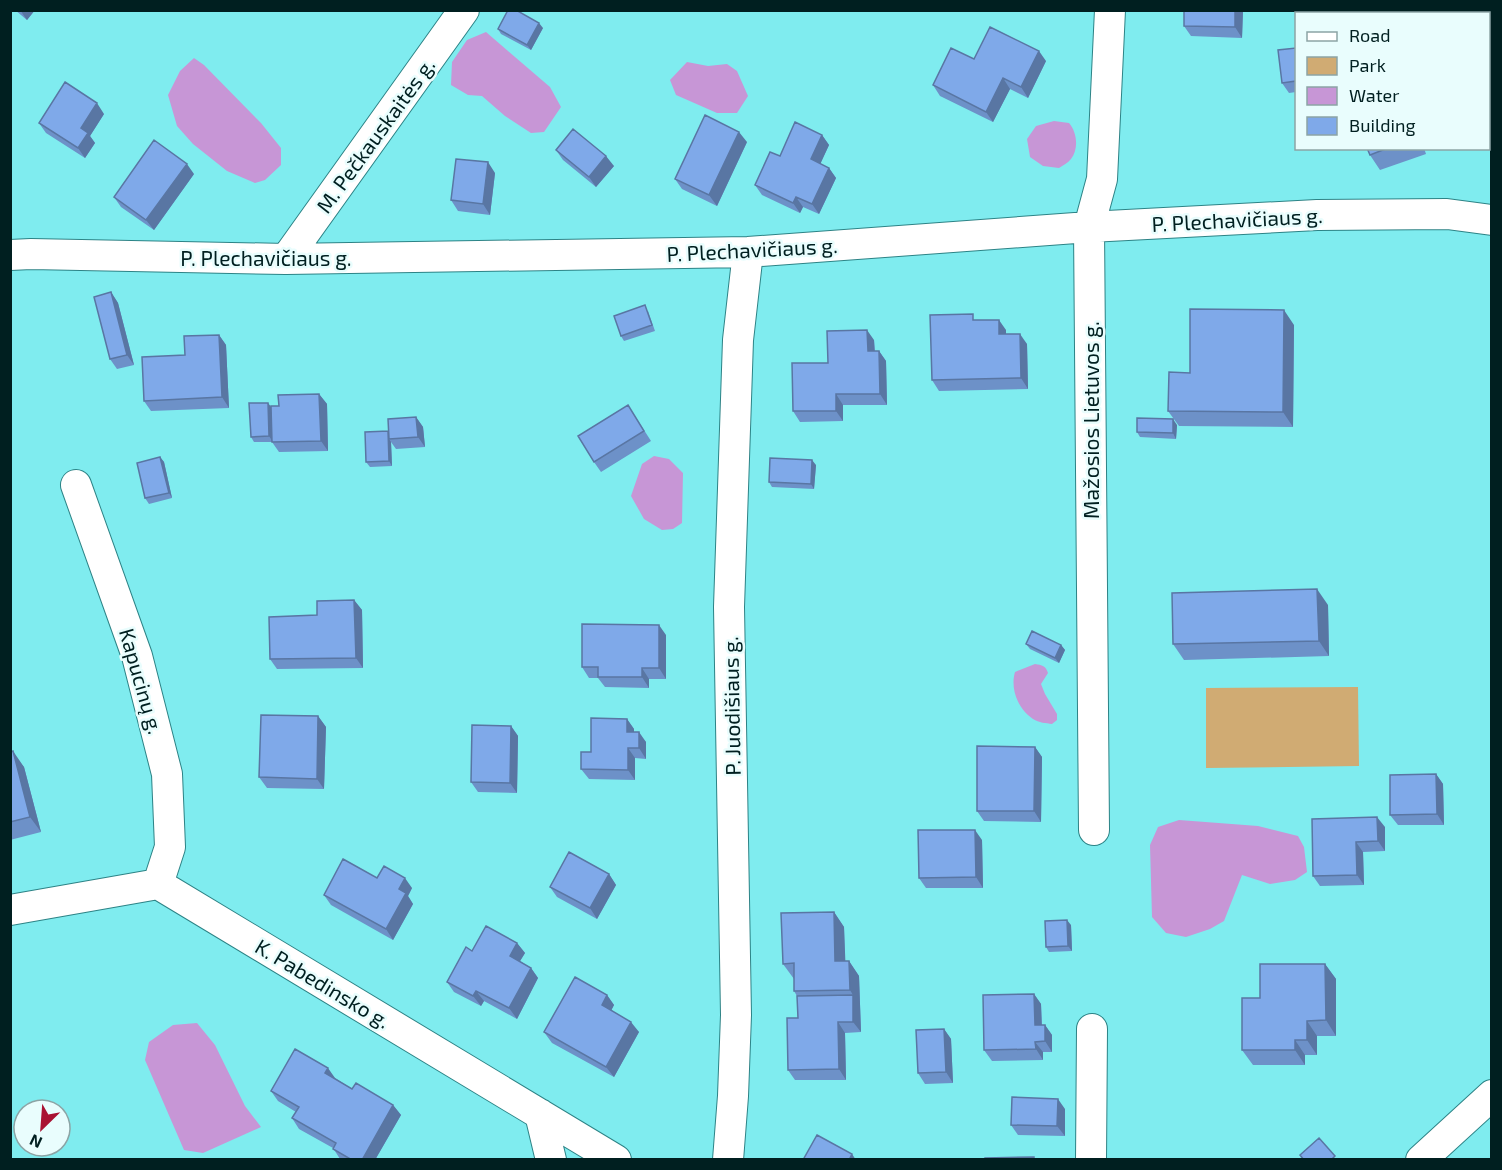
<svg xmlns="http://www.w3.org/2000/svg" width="1502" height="1170" viewBox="0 0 1502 1170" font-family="'Exo 2',sans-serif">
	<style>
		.green { fill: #d0ab73 }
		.water { fill: #c796d6 }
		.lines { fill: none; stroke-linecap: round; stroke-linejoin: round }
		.street-casing { stroke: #2d8386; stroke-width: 32 }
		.street { stroke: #fff; stroke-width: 30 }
		.wall { fill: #6d91c8 }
		.shaded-wall { fill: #5976a3 }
		.building { fill: #7fa9e9; stroke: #5976a3; stroke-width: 1.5 }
		.labels { text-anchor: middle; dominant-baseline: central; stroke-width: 5; stroke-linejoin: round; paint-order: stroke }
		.street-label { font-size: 21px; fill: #001f20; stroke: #e9fdfd }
	</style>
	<rect width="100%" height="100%" fill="#7fecef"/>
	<!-- green -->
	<path class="green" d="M1358 687 1359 766 1206 768V688Z"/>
	<!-- water -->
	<path class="water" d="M486 32 550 87 561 107 544 132 531 133 505 116 482 96 468 95 451 85 452 62 467 40Z
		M194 58 204 65 261 123 281 148V165L265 180 255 183 227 171 193 144 177 126 168 95 180 71Z
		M687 62 708 66 727 64 737 71 748 96 737 113H717L676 95 670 80Z
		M1054 121 1069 123C1077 132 1079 149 1071 159 1068 163 1063 165 1059 168L1043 166 1030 157 1027 139 1036 126Z
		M654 456 669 459 683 473 682 523 673 529 662 530 644 519 631 496 642 464Z
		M1035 664C1042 665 1046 666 1048 673L1041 684 1045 694 1057 714V720L1052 724C1046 723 1039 723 1033 719 1018 709 1010 689 1015 672Z
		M1179 820 1258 826 1298 836 1304 847 1307 872 1295 880 1270 884 1242 875 1224 921 1210 929 1186 937 1166 933 1152 917 1150 845 1158 827Z
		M197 1023 215 1045 245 1106 261 1127 203 1153 184 1150 145 1060 149 1042 173 1025Z"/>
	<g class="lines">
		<!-- street casing -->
		<g class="street-casing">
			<path id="street" d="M10 255 31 254 286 259 748 252 1089 227 1317 215 1447 214 1492 220
				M286 259 464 10
				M76 485 137 656 167 774 170 847 158 884
				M1094 830 1089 227 1102 179 1110 10
				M10 910 158 884 616 1160
				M540 1114 551 1160
				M728 1160 733 1096 736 1015 729 607 738 340 748 252
				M1091 1160 1092 1029
				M1421 1160 1492 1095"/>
		</g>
		<!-- street -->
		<use href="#street" class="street"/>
	</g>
	<!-- wall -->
	<path class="wall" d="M15 10H35L27 20Z
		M1243 10 1242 38 1191 36 1184 26Z
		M543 28 531 50 501 34 498 29Z
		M1296 48V92L1289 93 1282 83Z
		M974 59 1046 61 1028 98 1010 89 993 122 940 96 933 85Z
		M104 114 90 136 95 143 85 158 46 133 39 123Z
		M822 135 829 145 820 164 829 168 836 178 819 214 803 207 800 213 762 195 755 185 780 156Z
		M747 142 717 206 682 189 675 179Z
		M1367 148H1424L1426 154 1380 170 1370 155Z
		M556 150 614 166 596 187 563 160Z
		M495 173 490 215 458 211 451 200Z
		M194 174 154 230 121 207 114 197Z
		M111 292 118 303 134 365 117 369 110 359Z
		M648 311 655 331 624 341 621 336Z
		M977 320 1006 330V334L1027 344 1028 389 939 391 932 380Z
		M1294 325 1293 427 1179 426 1168 411 1190 373Z
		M219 335 226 345 229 408 151 411 144 401 185 355Z
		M874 340 875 351H879L886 361 887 405H843V421L800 422 793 411 828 363Z
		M319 394 327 404 328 451 279 452 272 442H254L251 437 271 407 279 406Z
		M635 416 651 441 601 472 594 462Z
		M416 417 423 427 425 447 396 449 391 442 392 466 370 467 366 462 389 433Z
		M1177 425 1176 439 1140 437 1137 432Z
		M160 457 164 462 172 498 149 504 145 498Z
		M816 465 814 489 772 487 769 482Z
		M354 600 362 610 363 668 277 669 270 659 317 615Z
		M1328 605 1329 656 1184 660 1173 644Z
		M666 635V679H649V688L605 687 598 678H589L582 667Z
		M1026 644 1061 645 1065 650 1059 663 1030 649Z
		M318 716 326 727 324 789 267 788 259 777Z
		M627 719 634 729V732L646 742V759L635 758V780L589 779 581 769 591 752Z
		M511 726 518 736 517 793 478 792 471 782Z
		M1035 747 1042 757 1041 822 984 821 977 811Z
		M10 752 24 767 41 832 10 840Z
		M1436 774 1443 784 1444 825H1398L1390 815Z
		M1312 819 1385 827V851L1363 852 1364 885 1320 886 1313 876Z
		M982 840 983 888H926L919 878Z
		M609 874 616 885 597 919 557 897 550 887Z
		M377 878 412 888 408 896 413 904 393 940 331 905 324 895Z
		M834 912 844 927 845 961H849L859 976 861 1032 845 1033 846 1080H795L788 1070 798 1018 797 996 794 991V979L783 964Z
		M1071 925 1072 951 1049 952 1046 947Z
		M517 943 525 953 520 961 531 968 538 978 517 1019 484 1001 481 1006 454 992 447 982 472 951Z
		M1325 964 1336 979V1036H1317V1055H1305V1065H1253L1242 1050 1260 998Z
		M1034 994 1041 1004 1042 1025H1045L1052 1035V1052H1043V1060L992 1061 984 1050Z
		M607 995 614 1005 611 1010 639 1032 614 1077 552 1043 544 1032Z
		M944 1029 951 1039 953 1083 925 1084 918 1073Z
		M335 1078 352 1089 393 1105 401 1115 375 1160 340 1159 333 1148 299 1129 292 1118 296 1112 278 1101 271 1091Z
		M1065 1109V1136L1018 1135 1011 1125Z"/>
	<!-- shaded-wall -->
	<path class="shaded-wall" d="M20 10H35L27 20Z
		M1235 10H1243L1242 38 1235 27Z
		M539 23 543 28 531 50 527 45Z
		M1039 51 1046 61 1028 98 1021 87Z
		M1003 78 1010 89 993 122 986 112Z
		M97 103 104 114 90 136 95 143 85 158 78 148 81 128Z
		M739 132 747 142 717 206 709 195Z
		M822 135 829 145 818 169 811 159Z
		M606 156 614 166 596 187 589 177Z
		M488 162 495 173 490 215 483 204Z
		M187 164 194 174 154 230 146 220Z
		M829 168 836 178 819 214 812 204Z
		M796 197 803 207 800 213 793 203Z
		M111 292 118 303 134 365 127 355Z
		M1284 310 1294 325 1293 427 1283 412Z
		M999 320 1006 330V345L999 334Z
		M867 330 874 340 875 361 868 351Z
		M1020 334 1027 344 1028 389 1021 378Z
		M219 335 226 345 229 408 222 397Z
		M879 351 886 361 887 405 880 394Z
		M319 394 327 404 328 451 321 441Z
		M836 394 843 405V421L836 411Z
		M268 403 272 408 273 442 269 436Z
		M416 417 423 427 425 447 418 437Z
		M1173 419 1177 425 1176 439 1173 433Z
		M388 431 391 436 389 439 391 442 392 466 389 461Z
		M160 457 164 462 172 498 169 493Z
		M812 460 816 465 814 489 811 484Z
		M1317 589 1328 605 1329 656 1319 641Z
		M354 600 362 610 363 668 356 658Z
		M659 625 666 635V679L659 668Z
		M1061 645 1065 650 1059 663 1055 658Z
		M642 668 649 679V688L642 677Z
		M318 716 326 727 324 789 317 779Z
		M627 719 634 729V742L627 732Z
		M511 726 518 736 517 793 510 783Z
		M639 732 646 742V759L639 748Z
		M1035 747 1042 757 1041 822 1034 811Z
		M628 748 635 758V780L628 770Z
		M13 751 24 767 41 832 30 817Z
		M1436 774 1443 784 1444 825 1437 814Z
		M1377 817 1385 827V851L1378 841Z
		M975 830 982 840 983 888 976 877Z
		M1356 842 1363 852 1364 885 1357 875Z
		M609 874 616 885 597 919 590 908Z
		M405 878 412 888 408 896 413 904 393 940 386 929 399 889Z
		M834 912 844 927 846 977 835 961Z
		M1067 920 1071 925 1072 951 1068 946Z
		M517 943 525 953 517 966 510 956Z
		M849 961 859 976 861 1032 853 1022V995L850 990Z
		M1325 964 1336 979V1036L1326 1020Z
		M531 968 538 978 517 1019 509 1008Z
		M476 991 484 1001 481 1006 473 996Z
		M1034 994 1041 1004 1042 1035 1035 1025Z
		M607 995 614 1005 609 1015 602 1005Z
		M1307 1021 1317 1036V1055L1307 1040Z
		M631 1022 639 1032 614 1077 606 1067Z
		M838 1022 845 1033 846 1080 839 1069Z
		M1045 1025 1052 1035V1052L1045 1041Z
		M944 1029 951 1039 953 1083 946 1072Z
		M1295 1040 1305 1055V1065L1295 1050Z
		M1035 1042 1043 1052V1060L1036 1049Z
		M328 1068 335 1078 333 1084 325 1073Z
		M1058 1099 1065 1109V1136L1057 1126Z
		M393 1105 401 1115 375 1160H362Z
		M852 1154 856 1160H849Z"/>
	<!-- building -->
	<path class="building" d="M508 10H516L539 23 527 45 498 29Z
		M1184 10H1235V27L1184 26Z
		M990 27 1039 51 1021 87 1003 78 986 112 933 85 951 48 974 59Z
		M1296 48V81L1282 83 1278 50Z
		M65 82 97 103 81 128 88 133 78 148 39 123Z
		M705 115 739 132 709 195 675 179Z
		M795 122 822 135 811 159 829 168 812 204 796 197 793 203 755 185 770 152 780 156Z
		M573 129 606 156 589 177 556 150Z
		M154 140 187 164 146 220 114 197Z
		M1367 148H1388L1370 155Z
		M456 159 488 162 483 204 451 200Z
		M111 292 127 355 110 359 94 297Z
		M645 305 652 325 621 336 614 316Z
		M1190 309 1284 310 1283 412 1168 411 1169 372 1190 373Z
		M973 314V320H999V334H1020L1021 378 932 380 930 315Z
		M867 330 868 351H879L880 394H836V411H793L792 363H828L827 331Z
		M219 335 222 397 144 401 142 357 185 355 184 336Z
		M319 394 321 441 272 442 271 406H279L278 395Z
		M249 403H268L269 436 251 437Z
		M628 405 644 431 594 462 578 436Z
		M416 417 418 437 389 439 388 419Z
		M1137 418 1173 419V433L1137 432Z
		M388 431 389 461 366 462 365 432Z
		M160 457 169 493 145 498 137 463Z
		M770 458 812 460 811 484 769 482Z
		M1317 589 1319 641 1173 644 1172 593Z
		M354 600 356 658 270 659 269 617 317 615V601Z
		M582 624 659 625V668H642V677H598V667H582Z
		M1032 631 1061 645 1055 658 1026 644Z
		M261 715 318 716 317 779 259 777Z
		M591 718 627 719V732H639V748H628V770L581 769V752H591Z
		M472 725 511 726 510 783 471 782Z
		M977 746 1035 747 1034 811H977Z
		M13 751 30 817 10 822V752Z
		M1436 774 1437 814 1390 815V775Z
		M1377 817 1378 841 1356 842 1357 875 1313 876 1312 819Z
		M918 830H975L976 877 919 878Z
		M569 852 609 874 590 908 550 887Z
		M343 859 377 878 384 866 405 878 399 889 406 893 386 929 324 895Z
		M834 912 835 961H849L850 990 794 991V963L783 964 781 913Z
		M1067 920 1068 946 1046 947 1045 921Z
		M486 926 517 943 510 956 531 968 509 1008 476 991 473 996 447 982 466 947 472 951Z
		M1260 964H1325L1326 1020 1307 1021V1040H1295V1050H1242V998H1260Z
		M575 977 607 995 602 1005 631 1022 606 1067 544 1032Z
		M1034 994 1035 1025H1045V1041L1035 1042 1036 1049 984 1050 983 995Z
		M853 995V1022H838L839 1069 788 1070 787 1018H798L797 996Z
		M944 1029 946 1072 918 1073 916 1030Z
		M295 1049 328 1068 325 1073 352 1089 356 1083 393 1105 362 1160H352L333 1149 336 1143 292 1118 299 1107 271 1091Z
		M1012 1097 1058 1099 1057 1126 1011 1125Z
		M817 1135 852 1154 849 1160H803Z
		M1319 1138 1335 1156 1331 1160H1304L1300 1155Z
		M1034 1157V1160H985V1158Z"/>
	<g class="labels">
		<!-- street labels -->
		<g class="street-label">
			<text transform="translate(375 135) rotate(-54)">M. Pečkauskaitės g.</text>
			<text transform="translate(1237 219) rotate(-3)">P. Plechavičiaus g.</text>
			<text transform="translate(752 249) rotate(-3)">P. Plechavičiaus g.</text>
			<text x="266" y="257">P. Plechavičiaus g.</text>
			<text transform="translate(1090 420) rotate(-90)">Mažosios Lietuvos g.</text>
			<text transform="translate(142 681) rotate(74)">Kapucinų g.</text>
			<text transform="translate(731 706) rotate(-91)">P. Juodišiaus g.</text>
			<text transform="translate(323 983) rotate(31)">K. Pabedinsko g.</text>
		</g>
	</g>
	<!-- border -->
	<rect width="1502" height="1170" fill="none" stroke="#001f20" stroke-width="24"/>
	<!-- legend -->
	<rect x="1295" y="12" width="195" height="138" fill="#e9fdfd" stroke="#8ca4a5" stroke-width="1.5"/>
	<rect x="1307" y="32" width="30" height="9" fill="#ffffff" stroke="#8ca4a5" stroke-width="1.5"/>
	<text x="1349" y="42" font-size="18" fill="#001f20">Road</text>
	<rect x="1307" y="57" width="30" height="18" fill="#d0ab73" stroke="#8ca4a5" stroke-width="1.5"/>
	<text x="1349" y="72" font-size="18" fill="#001f20">Park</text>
	<rect x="1307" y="87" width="30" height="18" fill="#c796d6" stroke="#8ca4a5" stroke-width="1.5"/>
	<text x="1349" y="102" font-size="18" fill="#001f20">Water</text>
	<rect x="1307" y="117" width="30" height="18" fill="#7fa9e9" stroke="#8ca4a5" stroke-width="1.5"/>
	<text x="1349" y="132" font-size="18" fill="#001f20">Building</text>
	<!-- north arrow -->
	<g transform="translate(42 1128) rotate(205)"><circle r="28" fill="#e9fdfd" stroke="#8ca4a5" stroke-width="1.5"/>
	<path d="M0-4.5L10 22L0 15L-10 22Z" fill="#a91232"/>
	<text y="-9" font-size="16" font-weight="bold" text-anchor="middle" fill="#001f20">N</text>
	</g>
</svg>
